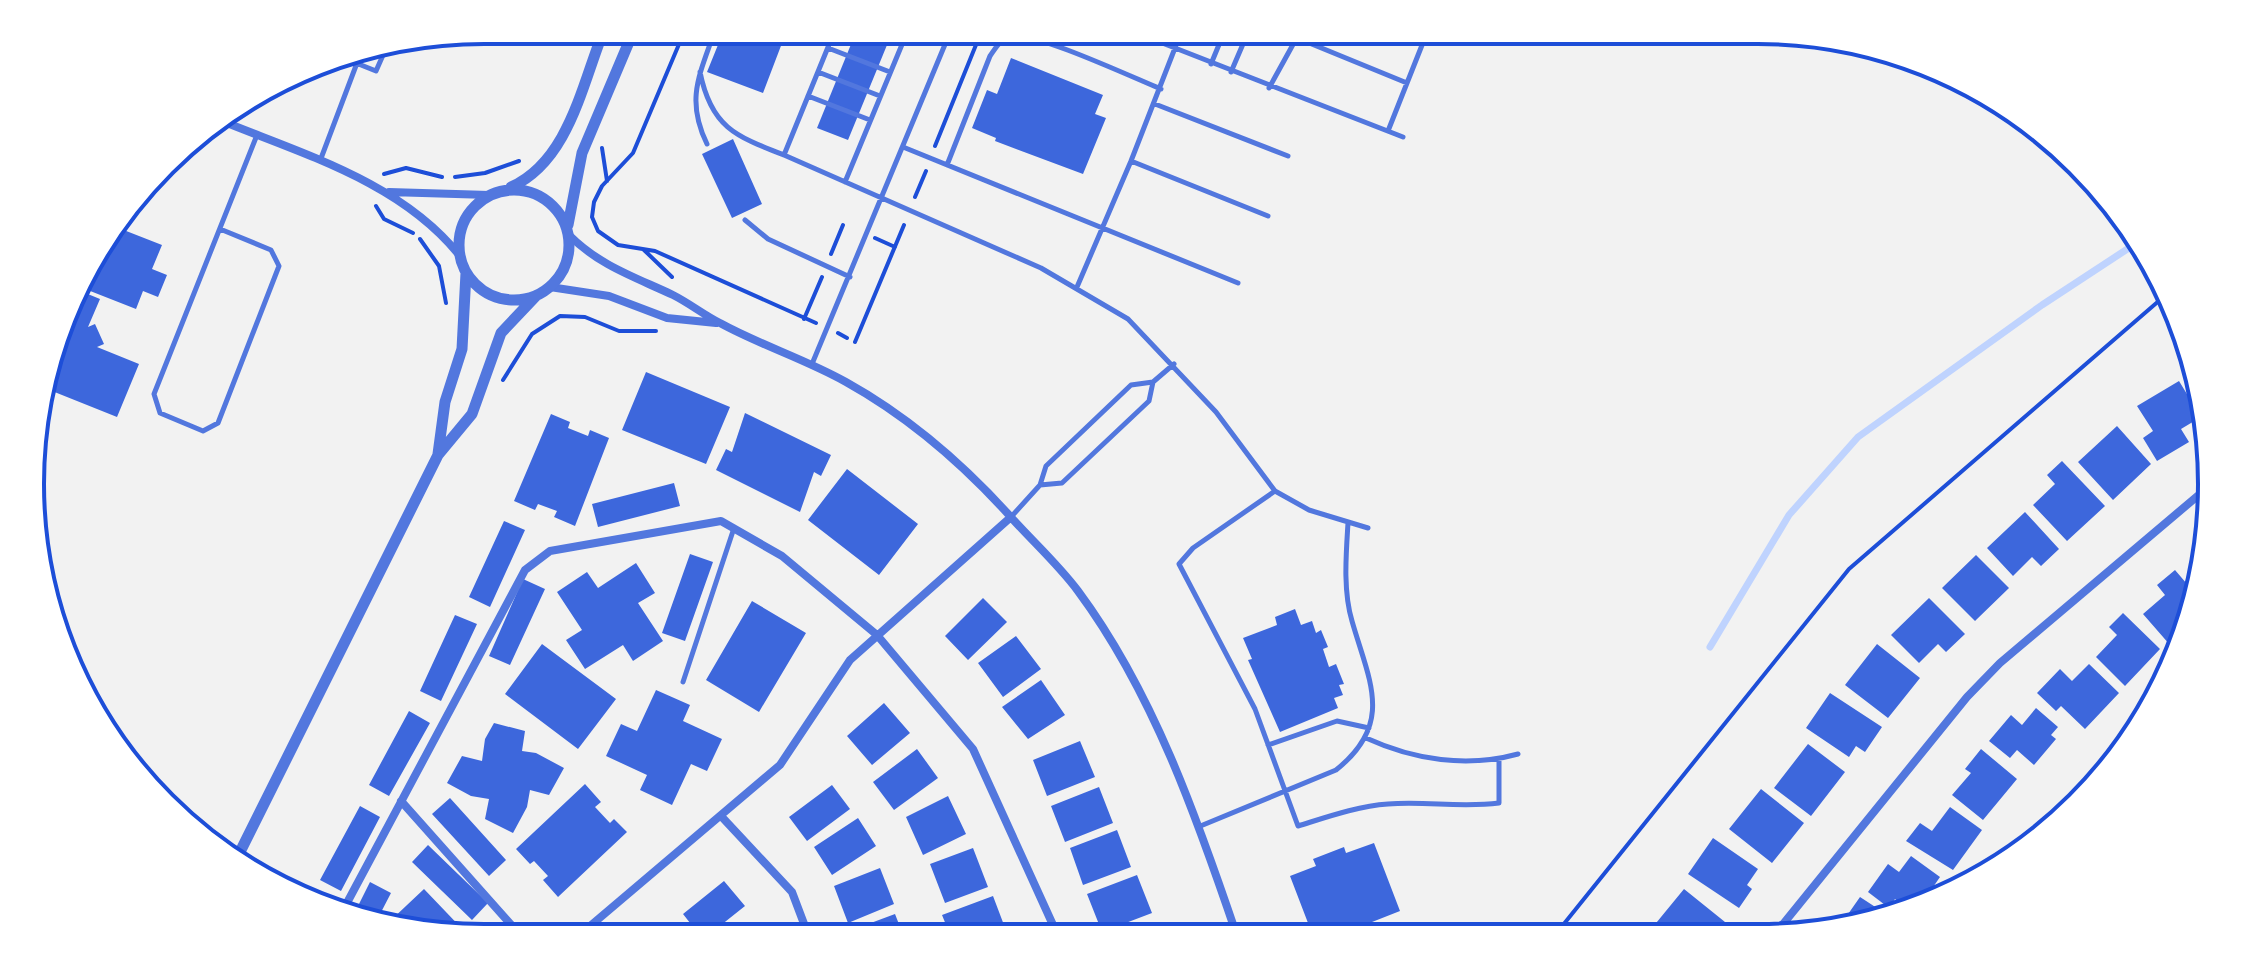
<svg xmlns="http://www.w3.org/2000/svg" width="2242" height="968" viewBox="0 0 2242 968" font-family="'Source Serif 4',serif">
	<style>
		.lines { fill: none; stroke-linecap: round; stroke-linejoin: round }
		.stream { stroke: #bfd3fe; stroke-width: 7 }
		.building { fill: #3d67dc }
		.path { stroke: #1d4ed8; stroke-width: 4 }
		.service { stroke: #5277de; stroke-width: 5 }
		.minor { stroke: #5277de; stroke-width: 8 }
		.tertiary { stroke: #5277de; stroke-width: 11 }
		.rail { stroke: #7290e2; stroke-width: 6 }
		.rim { fill: none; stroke: #1d4ed8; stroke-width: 4 }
	</style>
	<rect width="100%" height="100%" fill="#f2f2f2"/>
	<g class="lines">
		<!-- stream -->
		<path class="stream" d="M1710 647 1789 515 1858 437 2042 305 2135 244"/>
	</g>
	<!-- building -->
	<path class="building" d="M724 30H787L763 93 707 72Z
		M1383 30H1419L1415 40Z
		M856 32 887 45 848 140 817 128Z
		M1011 58 1103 95 1095 114 1106 118 1083 174 995 141 996 138 972 128 987 90 997 94Z
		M733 139 762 204 732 218 702 154Z
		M116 227 162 245 152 269 167 275 158 297 143 291 136 309 80 287 91 257Z
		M78 290 100 299 88 327 95 324 104 344 97 347 139 364 117 417 42 387Z
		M646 372 730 407 706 464 622 430Z
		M2179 381 2201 417 2181 429 2189 442 2157 461 2143 438 2153 431 2137 406Z
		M745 413 831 455 821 476 814 472 800 512 716 470 726 449 732 452Z
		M551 414 570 422 568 428 588 436 590 430 609 438 575 526 554 517 557 511 538 504 535 510 514 501Z
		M2117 426 2151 464 2113 500 2078 462Z
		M2062 461 2105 506 2067 541 2033 505 2055 484 2047 475Z
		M847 469 918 524 879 575 808 520Z
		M674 483 680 506 598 527 592 504Z
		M2025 512 2059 549 2041 566 2032 557 2013 576 1987 548Z
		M504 521 525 530 490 607 469 597Z
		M690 554 713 562 685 641 662 633Z
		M1976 555 2009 588 1975 621 1942 588Z
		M636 563 655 593 638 603 663 641 633 661 623 645 585 669 566 640 582 630 557 592 587 572 598 588Z
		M2175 570 2193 591 2188 630 2170 645 2143 614 2165 595 2157 585Z
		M523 579 545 589 510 665 489 656Z
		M983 598 1007 622 968 660 945 636Z
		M1929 598 1965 634 1946 652 1938 644 1919 663 1891 635Z
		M752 601 806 633 759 712 706 680Z
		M1295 609 1301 625 1312 621 1316 633 1321 630 1328 647 1323 649 1329 667 1336 664 1344 684 1339 685 1343 695 1334 698 1338 708 1280 732 1248 660 1252 659 1243 638 1277 625 1275 617Z
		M2123 613 2160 649 2125 686 2096 657 2117 635 2109 627Z
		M455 615 477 624 441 701 420 691Z
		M1016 636 1041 669 1003 697 978 663Z
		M542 644 616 699 578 749 505 694Z
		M1877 644 1920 678 1888 718 1845 685Z
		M2089 664 2119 693 2085 729 2061 706 2056 711 2037 693 2060 669 2072 681Z
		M1041 680 1065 715 1028 739 1002 707Z
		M656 690 690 705 683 721 722 739 707 771 691 764 672 805 640 790 647 775 606 756 621 724 637 731Z
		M1830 693 1882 727 1865 752 1856 746 1849 757 1806 728Z
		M884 703 910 733 872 765 847 736Z
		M2036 708 2058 727 2051 735 2056 739 2034 765 2017 750 2010 758 1989 741 2011 715 2022 725Z
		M409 711 430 723 389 796 369 785Z
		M494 723 525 731 522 751 536 753 564 768 549 795 530 790 527 807 513 833 485 819 489 799 471 796 447 783 462 756 482 761 485 739Z
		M1080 741 1095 777 1047 796 1033 760Z
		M1808 744 1845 772 1811 816 1774 788Z
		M917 749 938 778 894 810 873 782Z
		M1981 749 2017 779 1983 820 1952 795 1971 773 1965 769Z
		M585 784 601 802 595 807 610 823 614 819 627 832 558 897 543 880 548 876 534 861 530 864 516 849Z
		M832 785 850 809 807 841 789 817Z
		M1099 787 1113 823 1065 842 1051 806Z
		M1761 789 1804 823 1772 863 1729 829Z
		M948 796 966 834 923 855 906 817Z
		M450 798 506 860 489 876 432 814Z
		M360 806 380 817 341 891 320 880Z
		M1950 807 1982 830 1953 870 1906 841 1920 823 1932 831Z
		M858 818 876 846 832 875 814 847Z
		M1117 830 1131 867 1083 885 1070 848Z
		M1713 838 1758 869 1747 885 1752 889 1739 908 1688 874Z
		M1374 843 1400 911 1339 935 1313 936 1290 876 1316 866 1313 859 1344 847 1346 853Z
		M428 845 488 903 472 920 412 862Z
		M973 848 988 887 945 903 930 864Z
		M1911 856 1940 877 1922 903 1906 907 1895 899 1889 908 1868 892 1888 864 1899 872Z
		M880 868 894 904 848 923 834 886Z
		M1137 875 1152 913 1102 932 1087 894Z
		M724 881 745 906 706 937H701L683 914Z
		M370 882 391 893 377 920 353 916Z
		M424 889 468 935 389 922Z
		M1684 889 1725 922 1715 934 1702 931 1699 934 1660 935 1652 928Z
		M993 896 1007 933 997 936 951 937 942 915Z
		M1860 897 1883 912 1881 915 1839 927Z
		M895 914 904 937H854L852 930Z
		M1149 922 1154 936H1113Z
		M753 928 757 937H729Z"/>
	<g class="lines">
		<!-- path -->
		<path class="path" d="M685 30 633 153 602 186 594 202 592 217 598 231 618 245 655 251 816 323
			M935 146 982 30
			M602 148 607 181
			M384 174 406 168 442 177
			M455 177 485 173 519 161
			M915 197 926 171
			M376 206 384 219 413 233
			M875 238 895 247
			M420 239 439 266 446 303
			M644 250 672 277
			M831 254 843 225
			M804 319 822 277
			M838 333 847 338
			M855 342 904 225
			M503 380 532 334 560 316 585 317 619 331H656
			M1555 935 1849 569 2168 293"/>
		<!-- service -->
		<path class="service" d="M835 30 784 155 1041 268 1128 319 1216 412 1275 491 1309 510 1368 528
			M914 30 946 42
			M1129 30 1403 137
			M1297 38 1407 83
			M828 48 890 72
			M336 55 376 71 387 46
			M1211 64 1225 30
			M700 72C711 127 735 136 784 155
			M818 72 880 96
			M1231 72 1249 30
			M302 75 310 78 313 68
			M1269 88 1301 30
			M808 96 870 120
			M1155 104 1288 156
			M1388 131 1428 30
			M707 144C685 99 700 74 715 30
			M903 147 1238 283
			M320 161 357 63
			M1131 161 1268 216
			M947 165 990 56C997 46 1000 39 1013 36 1035 32 1134 78 1161 89
			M845 182 908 30
			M745 220 768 239 850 277
			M220 229 271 250 279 266 218 423 203 431 160 413 154 394 257 135
			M1077 287 1131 161 1182 30
			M812 364 951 30
			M1153 382 1174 364
			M1275 491 1193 548 1179 564 1255 709 1298 826C1327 817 1358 806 1388 804 1426 801 1461 808 1499 803V759
			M1011 517 1040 485 1046 466 1131 385 1153 382 1149 401 1062 483 1040 485
			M683 682 734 528
			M1366 738C1414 760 1467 768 1518 754
			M1268 745 1337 721 1369 728
			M1198 827 1336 770C1395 723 1369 681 1352 621 1343 591 1346 555 1348 523"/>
		<!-- minor -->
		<path class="minor" d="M222 121C306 155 402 183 460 256
			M389 192 489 195
			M569 235C600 266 635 277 673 295 689 303 704 315 720 323 760 345 805 359 846 382 909 417 961 462 1009 515 1032 541 1057 563 1078 591 1153 692 1197 818 1237 936
			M550 287 609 296 667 318 716 323
			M401 801 523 938
			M721 816 792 892 809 937
			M341 914 525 570 550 551 721 521 782 556 877 635 973 749 1058 936
			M1775 934 1967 697 2000 663 2207 488
			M576 938 780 765 850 660 1011 517"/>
		<!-- tertiary -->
		<path class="tertiary" d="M511 187C569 161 582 84 604 30
			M459 245a55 55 0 1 1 110 0a55 55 0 1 1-110 0Z
			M568 225 582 153 634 30
			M438 454 445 402 462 349 466 273
			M238 856 438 455 472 414 501 333 536 296"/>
		<!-- rail -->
		<path class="rail" d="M1886 51 1929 69"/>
	</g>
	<!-- crop -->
	<path d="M0 0H2242V968H0ZM484 44H1758A440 440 0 0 1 2198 484V484A440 440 0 0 1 1758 924H484A440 440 0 0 1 44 484V484A440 440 0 0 1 484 44Z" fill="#fff" fill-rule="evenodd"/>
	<path class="rim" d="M484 44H1758A440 440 0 0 1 2198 484V484A440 440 0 0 1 1758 924H484A440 440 0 0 1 44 484V484A440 440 0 0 1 484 44Z"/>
</svg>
